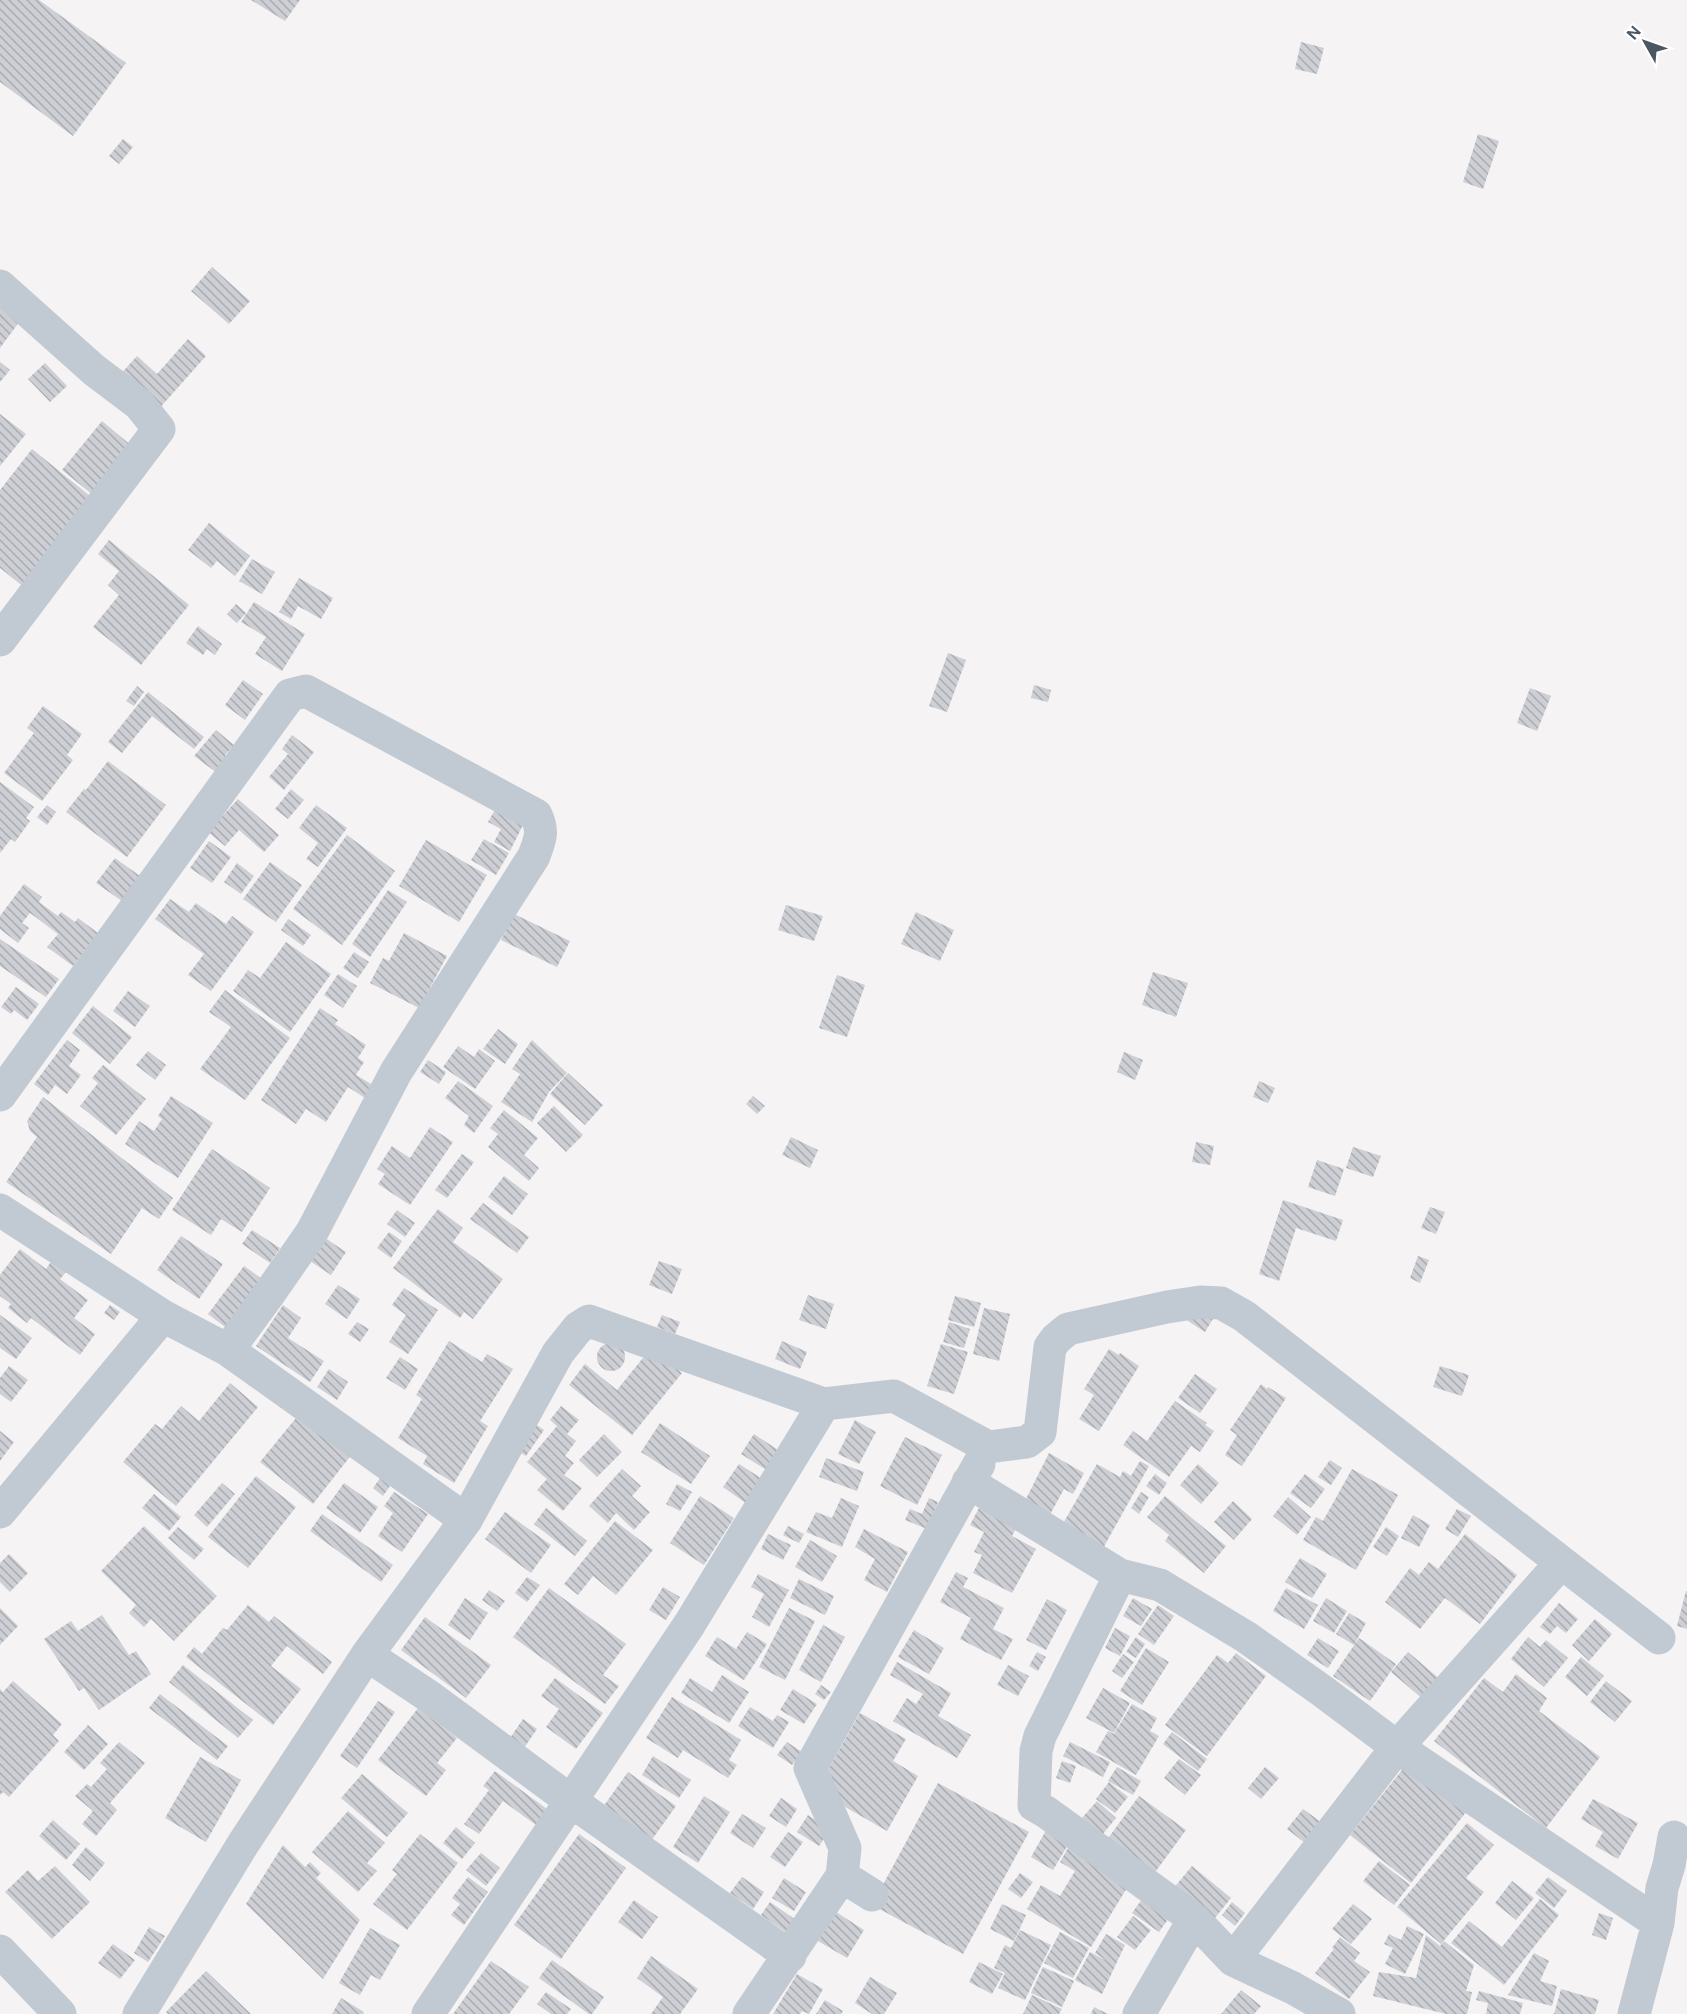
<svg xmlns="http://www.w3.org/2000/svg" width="1687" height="2014" viewBox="0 0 1687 2014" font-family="'DM Sans',sans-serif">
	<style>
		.building { fill: url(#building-back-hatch) }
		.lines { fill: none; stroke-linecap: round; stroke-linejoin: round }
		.minor { stroke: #c1cad2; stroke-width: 33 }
	</style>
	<defs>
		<pattern id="building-back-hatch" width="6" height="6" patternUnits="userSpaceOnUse" patternTransform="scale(1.5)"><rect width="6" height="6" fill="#cdcfd5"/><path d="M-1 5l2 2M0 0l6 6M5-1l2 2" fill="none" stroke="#a8abb0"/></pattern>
	</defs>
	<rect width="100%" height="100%" fill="#f5f3f3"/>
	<!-- building -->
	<path class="building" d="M0 0H39L126 63 73 136 0 82Z
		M251 0H300L285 21Z
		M1301 42 1324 48 1317 74 1295 69Z
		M1478 134 1499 141 1483 189 1463 182Z
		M123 139 133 147 119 164 109 156Z
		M212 267 250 301 229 324 191 291Z
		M0 306 20 321 0 348Z
		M188 339 206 356 157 411 118 377 137 356 157 374Z
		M0 362 10 370 0 382Z
		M45 363 67 386 50 402 28 379Z
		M0 414 26 434 0 466Z
		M102 421 138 451 98 499 62 470Z
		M32 449 100 504 30 592 0 568V490Z
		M209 523 250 556 235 576 217 561 211 568 188 550Z
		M109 540 189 605 141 665 93 627 119 595 108 585 119 571 98 554Z
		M252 559 275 572 262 594 239 581Z
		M299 578 333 598 321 619 298 606 291 619 279 612Z
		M254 602 305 634 282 671 255 654 266 637 241 622Z
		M236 604 246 613 237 623 227 614Z
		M198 626 222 644 215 655 207 649 203 655 186 643Z
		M948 653 966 660 947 712 929 706Z
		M243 680 263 694 245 720 225 705Z
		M1034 685 1051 690 1048 702 1031 698Z
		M137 686 144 692 134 706 126 701Z
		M1530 688 1551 696 1537 731 1517 723Z
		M148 692 204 737 194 749 152 716 122 753 108 742Z
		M43 706 82 734 67 755 73 760 42 801 4 773 34 733 27 728Z
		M216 730 234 745 225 755 236 764 224 778 194 756Z
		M292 735 314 752 284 790 269 777 288 754 282 749Z
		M108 761 166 805 127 857 66 812 84 789 86 790Z
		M0 782 34 807 26 818 30 821 15 842 11 839 0 853Z
		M291 789 304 800 288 819 275 809Z
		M238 799 279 835 264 852 239 830 225 846 208 832Z
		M47 805 56 812 47 825 37 817Z
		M316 805 347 828 318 867 306 859 318 843 299 828Z
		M497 806 525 821 510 851 494 842 501 829 488 822Z
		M347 835 395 871 342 945 293 909Z
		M484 839 509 853 496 875 471 860Z
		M426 840 487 875 459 922 399 886Z
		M209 841 231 857 212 883 190 868Z
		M115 858 140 876 122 901 96 883Z
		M270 862 302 885 276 922 243 899Z
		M237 863 254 876 241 894 224 882Z
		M24 884 42 897 39 902 58 916 61 912 75 922 78 918 98 933 73 966 47 947 58 934 30 913 22 923 29 928 18 943 0 929V916Z
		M388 890 407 902 370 957 352 944Z
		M170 899 189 912 196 903 226 924 232 916 254 932 211 991 188 975 204 954 155 919Z
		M786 905 823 916 814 941 778 930Z
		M916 912 954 930 940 961 901 944Z
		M514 914 570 941 557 967 501 940Z
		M288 919 311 935 303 946 281 930Z
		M404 933 447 956 419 1008 370 983 383 958 389 961Z
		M0 939 59 979 46 997 0 966Z
		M286 942 331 974 290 1032 233 991 248 970 260 978Z
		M354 952 369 962 358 978 343 968Z
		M1153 972 1188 983 1176 1017 1142 1005Z
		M338 974 357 986 343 1008 324 995Z
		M837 975 865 985 847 1037 819 1028Z
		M16 987 39 1004 27 1020 14 1010 11 1014 1 1007Z
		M225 990 290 1038 245 1100 200 1069 231 1027 209 1012Z
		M128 991 150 1006 135 1027 113 1011Z
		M93 1006 132 1037 110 1064 72 1033Z
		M320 1008 338 1020 335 1024 366 1045 358 1058 364 1062 356 1075 373 1085 365 1098 348 1087 326 1122 306 1109 296 1124 261 1100Z
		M498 1029 518 1044 505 1064 483 1049Z
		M67 1040 80 1050 69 1066 81 1075 67 1094 55 1085 48 1095 34 1084Z
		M532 1040 567 1073 549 1092 532 1122 501 1102 520 1074 512 1069Z
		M458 1046 474 1057 479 1049 495 1061 475 1089 443 1067Z
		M148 1051 166 1065 155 1080 136 1065Z
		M1124 1052 1143 1060 1135 1080 1117 1072Z
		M428 1060 446 1072 439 1084 420 1072Z
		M103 1065 146 1099 116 1135 80 1106 98 1083 92 1078Z
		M568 1073 603 1105 585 1125 550 1094Z
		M458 1081 493 1106 474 1133 464 1125 469 1116 445 1098Z
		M1259 1081 1275 1088 1268 1103 1253 1097Z
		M171 1096 213 1123 178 1178 125 1144 139 1121 154 1131 162 1119 158 1116Z
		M753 1096 765 1106 757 1114 746 1104Z
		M43 1097 173 1198 159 1219 142 1208 111 1254 6 1182 37 1137 30 1131 27 1121Z
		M554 1106 583 1135 566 1152 537 1123Z
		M504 1110 538 1138 524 1155 539 1168 529 1181 488 1147 498 1134 490 1128Z
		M430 1127 453 1142 410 1205 378 1184 385 1174 377 1169 392 1146 410 1158Z
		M791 1137 818 1150 810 1168 782 1155Z
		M1196 1142 1214 1146 1210 1165 1192 1162Z
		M1353 1147 1381 1156 1373 1177 1346 1168Z
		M212 1149 270 1188 242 1232 221 1219 211 1235 172 1210Z
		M462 1154 474 1162 447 1198 435 1190Z
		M1317 1160 1344 1169 1335 1196 1308 1187Z
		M504 1176 528 1194 512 1215 488 1197Z
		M1283 1200 1343 1220 1336 1241 1296 1228 1279 1281 1259 1274Z
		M483 1203 529 1237 517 1253 470 1219Z
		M1430 1207 1445 1212 1436 1234 1421 1228Z
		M438 1209 463 1228 453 1242 503 1279 473 1319 464 1312 460 1318 393 1268Z
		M397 1210 415 1223 405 1237 387 1224Z
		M252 1230 280 1248 270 1263 242 1244Z
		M389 1232 402 1241 391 1258 377 1248Z
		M181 1236 223 1264 199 1299 157 1270Z
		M325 1238 346 1252 331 1275 310 1261Z
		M20 1249 46 1269 52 1260 67 1271 60 1279 88 1300 74 1318 95 1334 80 1355 31 1318 27 1323 8 1308 11 1304 0 1296V1275Z
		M1418 1256 1429 1260 1420 1283 1410 1278Z
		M659 1261 682 1269 672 1294 649 1285Z
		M244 1266 265 1281 229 1330 208 1314Z
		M338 1285 360 1299 347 1319 325 1304Z
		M404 1288 438 1310 408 1354 389 1342 406 1315 392 1305Z
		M808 1295 834 1304 826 1329 799 1320Z
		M955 1296 981 1303 974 1327 948 1320Z
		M1199 1304 1216 1314 1205 1332 1188 1321Z
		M110 1305 120 1312 114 1320 104 1313Z
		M283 1305 301 1318 288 1338 324 1361 310 1382 256 1346Z
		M984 1308 1010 1314 999 1361 973 1354Z
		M0 1315 32 1338 16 1359 0 1348Z
		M662 1315 680 1322 675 1334 657 1327Z
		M357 1322 369 1329 360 1342 348 1334Z
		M949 1322 970 1329 964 1348 943 1342Z
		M449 1341 482 1362 487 1354 513 1369 480 1421 488 1426 454 1483 423 1464 427 1456 398 1438 422 1399 416 1395Z
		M782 1341 807 1352 800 1369 775 1359Z
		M597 1357a14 14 0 1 1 28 0a14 14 0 1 1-28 0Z
		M941 1344 968 1352 954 1394 927 1386Z
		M651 1348 682 1373 632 1435 569 1385 585 1364 617 1390Z
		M1109 1349 1119 1355 1120 1353 1139 1366 1099 1431 1079 1419 1094 1395 1084 1389Z
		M400 1357 418 1369 405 1390 386 1378Z
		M9 1366 28 1380 11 1402 0 1394V1378Z
		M1440 1366 1469 1375 1462 1396 1433 1387Z
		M329 1369 348 1382 337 1400 317 1387Z
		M1195 1374 1217 1389 1200 1413 1178 1398Z
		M230 1383 258 1407 176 1506 123 1462 155 1424 162 1429 181 1406 199 1421Z
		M1261 1384 1267 1389 1268 1387 1286 1398 1242 1466 1225 1455 1237 1435 1230 1430Z
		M1175 1401 1207 1423 1205 1425 1214 1431 1200 1452 1191 1446 1169 1477 1123 1445 1133 1431 1147 1441Z
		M561 1406 579 1420 567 1434 576 1441 565 1456 574 1463 564 1475 582 1488 563 1511 537 1490 547 1479 527 1462 557 1426 550 1420Z
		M300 1413 352 1454 313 1504 260 1462Z
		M855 1420 876 1432 859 1464 838 1454Z
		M534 1423 544 1430 526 1456 516 1450Z
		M660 1423 710 1456 691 1484 641 1452Z
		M0 1431 14 1442 0 1461Z
		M604 1434 622 1452 597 1477 579 1460Z
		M754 1434 781 1452 768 1471 741 1454Z
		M905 1437 942 1455 917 1505 880 1486Z
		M1049 1453 1084 1473 1073 1494 1064 1489 1047 1520 1022 1507Z
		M826 1458 864 1472 857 1491 819 1477Z
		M1330 1460 1342 1468 1331 1485 1318 1477Z
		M1140 1461 1149 1466 1102 1550 1061 1527 1097 1464 1120 1477 1123 1471 1131 1476Z
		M739 1464 764 1480 747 1504 723 1487Z
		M1198 1464 1219 1483 1201 1504 1180 1485Z
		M622 1469 641 1486 632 1496 650 1512 634 1530 616 1513 608 1523 589 1506Z
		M1352 1469 1398 1495 1356 1570 1303 1540 1316 1517 1323 1521Z
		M1155 1474 1167 1483 1159 1495 1146 1486Z
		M1305 1474 1325 1489 1311 1508 1290 1493Z
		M256 1476 296 1507 248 1568 208 1537Z
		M380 1478 390 1486 383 1496 373 1488Z
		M222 1483 235 1494 207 1527 194 1515Z
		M344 1483 378 1507 360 1533 326 1508Z
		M677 1484 692 1492 680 1511 666 1504Z
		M394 1492 428 1514 402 1552 378 1536 393 1513 384 1506Z
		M1141 1492 1149 1497 1139 1514 1131 1508Z
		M154 1494 181 1517 169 1531 142 1508Z
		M700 1496 734 1518 704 1565 670 1543Z
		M1165 1496 1226 1546 1204 1573 1165 1541 1169 1535 1147 1517Z
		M1288 1497 1311 1517 1297 1535 1273 1516Z
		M841 1498 859 1506 842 1547 806 1532 816 1512 832 1518Z
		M929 1498 938 1502 927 1529 905 1520 910 1509 922 1514Z
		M1233 1501 1252 1519 1234 1540 1214 1522Z
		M980 1506 1018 1525 1012 1536 1036 1549 1012 1593 973 1573 982 1555 974 1552 984 1532 970 1525Z
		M546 1508 587 1541 575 1556 534 1524Z
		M1457 1509 1471 1516 1458 1537 1445 1529Z
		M505 1512 551 1545 531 1573 485 1539Z
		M322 1514 393 1565 381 1582 310 1531Z
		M1413 1515 1430 1525 1419 1547 1401 1538Z
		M615 1521 653 1550 616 1595 593 1576 578 1595 564 1584Z
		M144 1526 217 1596 174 1641 151 1619 144 1627 129 1613 136 1605 101 1571Z
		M788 1526 804 1534 799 1543 783 1535Z
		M178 1527 204 1549 194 1560 168 1538Z
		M1386 1527 1399 1536 1387 1556 1373 1547Z
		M864 1529 908 1552 887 1592 864 1580 875 1559 855 1547Z
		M768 1534 791 1545 783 1560 761 1549Z
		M1465 1534 1517 1575 1480 1624 1445 1598 1420 1629 1385 1602 1410 1568 1419 1575 1429 1562 1438 1569Z
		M810 1540 837 1556 822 1582 795 1567Z
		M9 1554 28 1573 10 1592 0 1582V1563Z
		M1300 1558 1327 1574 1312 1598 1285 1582Z
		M956 1572 968 1578 963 1587 1004 1608 993 1629 1013 1639 1001 1660 960 1639 971 1618 940 1602Z
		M758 1574 789 1590 769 1627 752 1617 764 1594 751 1587Z
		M527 1577 540 1585 527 1602 515 1593Z
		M799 1579 834 1596 825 1615 790 1598Z
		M663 1587 680 1597 666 1620 649 1610Z
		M549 1588 626 1644 603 1675 619 1686 605 1704 513 1637Z
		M1286 1588 1318 1605 1304 1629 1273 1611Z
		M489 1590 505 1601 497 1611 482 1600Z
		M1686 1591H1687V1629L1677 1626Z
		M465 1598 488 1613 470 1640 448 1625Z
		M1133 1598 1152 1609 1141 1626 1123 1616Z
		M1326 1598 1347 1611 1334 1633 1313 1621Z
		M1047 1599 1067 1610 1046 1650 1026 1640Z
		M1559 1603 1578 1619 1566 1633 1557 1626 1550 1634 1540 1627Z
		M248 1605 269 1622 274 1616 332 1662 323 1674 287 1646 271 1666 301 1689 273 1725 186 1657 194 1647 202 1654 223 1628 227 1630Z
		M1158 1605 1174 1616 1154 1645 1138 1634Z
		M0 1608 18 1626 0 1645Z
		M789 1608 815 1621 785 1680 759 1667Z
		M1349 1613 1366 1623 1354 1645 1336 1634Z
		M102 1615 129 1655 136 1651 151 1674 99 1710 84 1688 79 1691 44 1639 71 1621 78 1631Z
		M425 1617 491 1665 466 1698 401 1650Z
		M1595 1619 1612 1634 1589 1661 1572 1645Z
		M823 1625 845 1637 821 1682 799 1670Z
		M1115 1628 1130 1636 1120 1656 1105 1648Z
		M914 1630 944 1648 929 1674 898 1657Z
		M747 1632 767 1644 744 1680 705 1656 717 1637 736 1649Z
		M1136 1637 1145 1644 1136 1658 1126 1652Z
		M1528 1637 1540 1647 1546 1640 1568 1658 1544 1687 1511 1659Z
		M1318 1638 1339 1651 1328 1668 1307 1655Z
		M1359 1638 1396 1664 1370 1701 1333 1676Z
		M1146 1648 1169 1662 1142 1705 1120 1691Z
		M1037 1652 1046 1657 1038 1671 1029 1666Z
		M1408 1652 1441 1680 1424 1700 1391 1672Z
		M1236 1653 1266 1676 1207 1756 1165 1725 1217 1655 1228 1663Z
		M1123 1654 1134 1662 1122 1678 1112 1671Z
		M1581 1657 1604 1676 1587 1696 1565 1677Z
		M897 1662 951 1693 938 1716 971 1735 957 1758 893 1721 907 1698 916 1704 923 1694 890 1675Z
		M183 1665 253 1720 238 1738 169 1682Z
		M1008 1665 1029 1676 1018 1696 997 1685Z
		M1516 1674 1547 1698 1539 1711 1600 1757 1546 1828 1434 1741 1484 1678 1503 1692Z
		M722 1675 749 1692 729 1723 681 1693 690 1678 712 1692Z
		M555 1678 603 1713 576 1749 546 1727 559 1709 541 1696Z
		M13 1681 62 1724 53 1735 59 1741 9 1797 3 1792 0 1795V1689L3 1692Z
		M1606 1681 1632 1701 1615 1722 1590 1702Z
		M821 1685 831 1692 824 1700 815 1694Z
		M1103 1688 1130 1703 1114 1733 1086 1718Z
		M793 1689 817 1704 804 1724 780 1710Z
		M160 1694 228 1746 217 1760 149 1708Z
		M672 1697 741 1740 729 1760 737 1765 728 1778 683 1750 678 1758 646 1738Z
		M378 1701 395 1712 357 1768 340 1756Z
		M1132 1704 1157 1718 1150 1731 1159 1736 1136 1775 1096 1752 1108 1731 1114 1734Z
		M750 1707 773 1721 777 1715 789 1722 773 1748 738 1726Z
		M418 1708 457 1738 437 1763 446 1770 426 1796 378 1760Z
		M860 1713 906 1739 893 1761 918 1776 887 1831 835 1801 825 1775Z
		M523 1719 537 1729 524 1748 510 1738Z
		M88 1725 108 1744 84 1770 64 1752Z
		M1172 1732 1207 1759 1198 1771 1163 1744Z
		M119 1742 145 1763 110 1803 117 1810 96 1836 82 1824 93 1811 75 1796 87 1784 91 1787 107 1769 100 1763Z
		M787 1742 802 1752 792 1765 777 1755Z
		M1070 1742 1110 1762 1103 1777 1063 1756Z
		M653 1756 691 1780 679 1798 642 1775Z
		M200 1757 241 1780 206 1842 165 1818Z
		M1179 1759 1201 1775 1185 1795 1164 1778Z
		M1410 1760 1470 1807 1411 1883 1350 1835Z
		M1062 1761 1076 1766 1070 1783 1056 1778Z
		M1117 1767 1141 1781 1133 1795 1108 1781Z
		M1265 1767 1279 1778 1261 1799 1248 1788Z
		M495 1771 547 1809 536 1825 503 1801 479 1834 464 1824 489 1790 483 1786Z
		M628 1772 676 1806 651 1841 603 1807Z
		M362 1774 408 1813 387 1837 341 1798Z
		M1109 1782 1128 1797 1115 1813 1096 1799Z
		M938 1783 1029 1832 963 1954 872 1905Z
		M704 1796 730 1812 698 1863 673 1847Z
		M1139 1796 1186 1830 1153 1875 1106 1841Z
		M781 1798 797 1809 786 1827 769 1816Z
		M1593 1799 1638 1823 1618 1859 1595 1846 1603 1832 1581 1819Z
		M1097 1801 1116 1818 1102 1835 1082 1818Z
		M1303 1809 1325 1825 1309 1846 1287 1829Z
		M348 1811 385 1843 367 1863 377 1871 358 1892 312 1852Z
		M742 1814 766 1828 753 1848 730 1833Z
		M808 1815 830 1830 819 1846 797 1832Z
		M53 1820 80 1844 66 1860 39 1836Z
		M1467 1823 1494 1845 1466 1878 1484 1892 1441 1944 1397 1907Z
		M1049 1825 1072 1838 1053 1870 1031 1857Z
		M456 1827 475 1843 462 1859 443 1843Z
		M788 1832 803 1842 785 1867 770 1857Z
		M420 1834 458 1863 407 1930 373 1904 397 1874 392 1870Z
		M579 1834 626 1868 561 1959 514 1925Z
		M1072 1841 1133 1878 1091 1947 1027 1909 1041 1885 1060 1896 1075 1871 1060 1862Z
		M283 1845 305 1867 310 1862 321 1873 316 1878 360 1920 323 1979 246 1904Z
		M86 1847 105 1863 90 1881 72 1865Z
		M481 1853 500 1868 486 1886 466 1870Z
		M1379 1861 1410 1885 1394 1905 1363 1881Z
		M55 1866 90 1902 52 1939 5 1892 28 1870 38 1881Z
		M1192 1866 1231 1898 1211 1923 1172 1890Z
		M1020 1873 1033 1882 1021 1898 1008 1889Z
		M468 1877 488 1892 464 1925 451 1915 460 1904 452 1898Z
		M742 1877 764 1892 753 1909 730 1893Z
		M1548 1877 1567 1891 1554 1908 1535 1893Z
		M784 1878 806 1892 794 1911 772 1898Z
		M1512 1881 1534 1898 1516 1920 1495 1903Z
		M1148 1891 1174 1911 1159 1932 1132 1913Z
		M1540 1899 1559 1915 1504 1985 1451 1943 1469 1921 1502 1947Z
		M634 1900 658 1917 642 1939 618 1922Z
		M770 1902 796 1920 787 1933 761 1915Z
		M1232 1902 1245 1913 1235 1926 1222 1915Z
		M1002 1904 1026 1915 1014 1941 990 1929Z
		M1353 1904 1372 1919 1351 1944 1332 1929Z
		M836 1912 864 1930 847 1958 818 1941Z
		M1599 1913 1613 1918 1606 1940 1592 1935Z
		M1133 1916 1151 1930 1135 1950 1117 1937Z
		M1407 1926 1424 1934 1405 1974 1385 1964 1393 1948 1384 1944 1389 1934 1401 1940Z
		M149 1927 165 1936 148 1962 134 1953Z
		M370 1928 400 1945 380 1980 371 1975 360 1995 339 1983Z
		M1020 1930 1051 1945 1025 2000 998 1988 1005 1973 994 1968 1005 1945 1011 1948Z
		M1060 1932 1089 1948 1073 1978 1044 1963Z
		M1106 1934 1125 1945 1102 1994 1075 1980 1090 1952 1107 1961 1095 1953Z
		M1426 1935 1440 1946 1444 1941 1474 1965 1466 1991 1472 1992 1467 2014H1446L1373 1996 1379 1972 1416 1978Z
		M1340 1937 1360 1953 1354 1961 1370 1972 1349 1999 1315 1973 1334 1949 1332 1948Z
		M113 1944 135 1960 120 1979 98 1963Z
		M1534 1953 1549 1961 1540 1981 1557 1986 1552 2006 1508 1995Z
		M651 1956 698 1989 680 2014H651L663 1997 637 1978Z
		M552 1960 604 1997 592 2014H589L539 1978Z
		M491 1961 529 1987 509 2014H453Z
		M979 1962 1003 1974 992 1994 969 1982Z
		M1043 1967 1074 1981 1062 2007 1031 1993Z
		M206 1971 251 2014H168L166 2012Z
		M797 1974 823 1989 809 2014 802 2011 800 2014H773Z
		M870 1977 897 1993 884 2014H872L855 2003Z
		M1561 1989 1599 2000 1595 2014H1554Z
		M1241 1990 1261 2006 1254 2014H1221Z
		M1479 1991 1523 2003 1520 2014H1486L1488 2003 1476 2000Z
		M546 1992 571 2009 567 2014H551L537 2004Z
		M1032 1995 1062 2009 1059 2014H1023Z
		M341 1998 364 2012 363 2014H332Z
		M825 2000 843 2011 841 2014H816Z
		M1094 2007 1108 2014H1091Z"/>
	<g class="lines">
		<!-- minor -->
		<path class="minor" d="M0 286 94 370 139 404 159 429 0 640
			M0 1095 290 695 306 691 536 815C544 832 540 839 534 856L396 1072 312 1232 269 1294 228 1350
			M0 1210 163 1316 228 1350 466 1520
			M824 1404 894 1396 988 1447 1027 1442 1040 1432 1050 1347 1056 1339 1068 1329 1167 1307 1200 1302 1221 1303 1244 1316 1659 1638
			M968 1482 1120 1575 1160 1585 1246 1637 1321 1690 1397 1747 1658 1923
			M0 1512 163 1316
			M1120 1575 1040 1736 1036 1751 1034 1805 1046 1812 1194 1919 1233 1960 1293 1988 1339 2014
			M367 1655 430 1697 571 1801 790 1956
			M842 1876 845 1848 810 1768 979 1464
			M0 1951 60 2014
			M1233 1960 1397 1747 1561 1563
			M139 2014 243 1844 367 1655 466 1520 558 1353 578 1328 589 1321 824 1404 689 1625 428 2014
			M749 2014 842 1876 872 1895
			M1139 2014 1194 1919
			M1634 2014 1658 1923 1662 1888 1669 1865 1674 1837"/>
	</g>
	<!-- north arrow -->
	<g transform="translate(1645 42) rotate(310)" stroke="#ffffff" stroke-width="4.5" paint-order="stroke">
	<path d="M0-4.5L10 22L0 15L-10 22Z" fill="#4a5661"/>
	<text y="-9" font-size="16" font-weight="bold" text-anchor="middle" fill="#4a5661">N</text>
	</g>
</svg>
